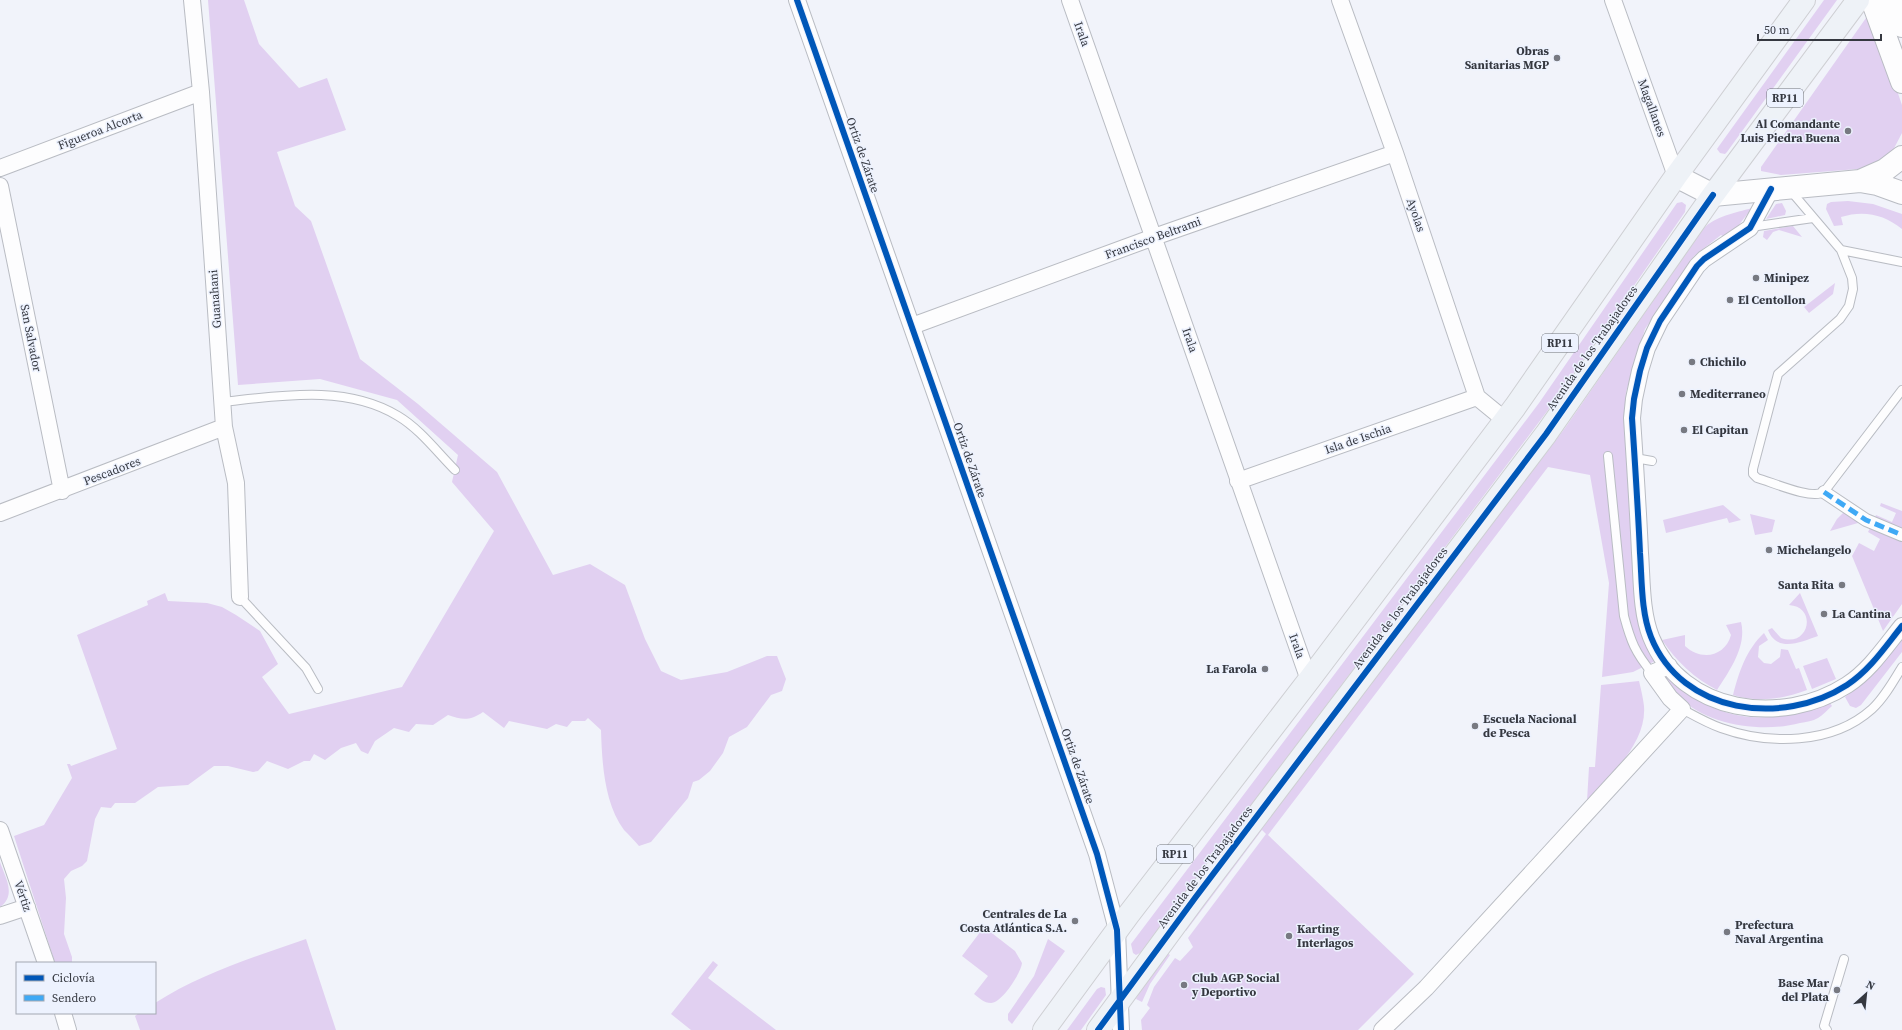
<svg xmlns="http://www.w3.org/2000/svg" width="1902" height="1030" viewBox="0 0 1902 1030" font-family="'Source Serif 4',serif">
	<style>
		.green { fill: #e1d0f1 }
		.lines { fill: none; stroke-linecap: round; stroke-linejoin: round }
		.service-casing { stroke: #b9bcc3; stroke-width: 10 }
		.pedestrian-casing { stroke: #b9bcc3; stroke-width: 14 }
		.minor-casing { stroke: #b9bcc3; stroke-width: 18 }
		.secondary-casing { stroke: #b9bcc3; stroke-width: 24 }
		.primary-casing { stroke: #cecfd3; stroke-width: 24 }
		.service { stroke: #fdfdfe; stroke-width: 8 }
		.pedestrian { stroke: #fdfdfe; stroke-width: 12 }
		.minor { stroke: #fdfdfe; stroke-width: 16 }
		.secondary { stroke: #fdfdfe; stroke-width: 22 }
		.primary { stroke: #eef2f7; stroke-width: 22 }
		.quiet { stroke: #3fa9f5; stroke-width: 5; stroke-dasharray: 10 5; stroke-linecap: butt }
		.cycleway-casing { stroke: #edf2fe; stroke-width: 8 }
		.cycleway { stroke: #0057b8; stroke-width: 6 }
		.poi-dot { fill: #777981; stroke: #edf2fe; stroke-width: 1.5 }
		.labels { text-anchor: middle; dominant-baseline: central; stroke-width: 3; stroke-linejoin: round; paint-order: stroke }
		.shield { fill: #edf2fe; stroke: #6c7079; stroke-width: 1 }
		.shield-label { font-size: 11px; font-weight: bold; fill: #353840 }
		.street-label { font-size: 12px; fill: #353840; stroke: #edf2fe }
		.poi-label { font-size: 12px; font-weight: bold; fill: #353840; stroke: #edf2fe; text-anchor: start }
	</style>
	<rect width="100%" height="100%" fill="#f1f3fa"/>
	<!-- green -->
	<path class="green" d="M208 0H244L259 44 299 88 327 78 346 130 277 152 295 206 311 221 360 359 418 404 497 472 553 575 590 564 625 585 645 639 661 671 681 680 727 672 767 656H777L786 679 782 691 771 695 747 727 729 737 723 753 710 771 699 780 693 782 688 798 651 842 639 846C634 840 629 835 624 830 604 803 602 762 601 730L588 718 585 721H572L567 727 556 724 547 729 509 721 504 728 483 712C470 721 462 720 448 715L433 725 416 724 409 732 394 728 375 741 368 754 361 751 356 743 341 748 325 760 314 754 310 761H304L288 769 267 761 258 771 253 772 228 766H214L188 785 158 787 135 803H115L111 808 101 807 95 819 87 861 82 866 71 871 64 879 66 898 64 934 72 957V963H55L14 836 44 825 72 778 67 764H70L71 766 117 749 77 635 148 605 147 601 165 593 168 601 207 603 222 607 236 615 260 631 278 664 262 677 289 714 402 687 494 531 452 482 458 455 397 400 320 379 238 385Z
		M1824 0H1837L1727 152 1725 154 1720 153 1717 149 1719 146Z
		M1866 18 1873 21 1902 105V133L1890 156 1869 167 1858 169 1781 175 1761 171V167Z
		M1848 201 1873 204 1902 214V229C1884 214 1863 210 1841 217L1843 225 1834 226 1826 209 1827 204 1831 202Z
		M1682 202 1686 205 1685 212 1548 410 1140 953 1136 955 1133 953 1131 944 1539 403 1677 203Z
		M1782 203 1786 211 1785 215 1766 219 1776 204Z
		M1752 208 1735 230 1726 238 1721 235 1694 256 1645 329 1626 392 1624 418 1636 611 1640 627 1655 661 1633 672 1602 677 1609 583 1590 475 1548 467 1268 835 1414 974 1358 1030H1142L1141 1020 1150 1008 1147 1005 1154 987 1175 958 1180 961 1193 947 1188 938 1266 834 1262 830 1186 931V927L1565 428 1703 229C1715 216 1735 213 1752 208Z
		M1793 226 1802 237 1779 230 1773 232 1767 240 1763 237 1764 231Z
		M1835 283 1833 294 1809 313 1804 307Z
		M1881 503 1902 511V531L1874 520 1876 515 1892 522 1896 513 1880 506Z
		M1723 505 1741 520 1729 523 1727 518 1666 533 1663 520Z
		M1845 511 1859 520 1858 523 1830 531 1837 519Z
		M1750 514 1775 520 1772 532 1755 535Z
		M1871 526 1902 539V604L1883 631 1852 556 1859 543 1874 551 1880 539 1868 532Z
		M1800 593 1818 636C1801 642 1777 653 1768 630L1772 628 1781 638C1809 648 1818 607 1789 605Z
		M1741 622C1747 646 1730 670 1717 690 1694 678 1677 662 1662 640L1685 635V646C1701 661 1725 657 1731 635L1726 625Z
		M1764 633 1768 640 1759 646 1758 657 1764 663 1771 664 1780 657 1781 649 1788 650 1796 669 1799 668 1807 690C1783 699 1758 703 1733 695 1739 672 1746 650 1764 633Z
		M1902 637V652L1861 705 1856 708 1850 706 1845 697 1872 676Z
		M1827 658 1836 679 1812 689 1803 666Z
		M1666 673C1679 683 1693 697 1708 705 1746 725 1791 718 1830 703L1832 706C1827 710 1823 715 1818 718 1813 721 1806 722 1800 723 1763 733 1708 726 1679 697 1673 691 1668 682 1663 675Z
		M1639 681C1641 689 1643 698 1644 706 1647 743 1610 776 1587 801L1589 767H1595L1601 685Z
		M0 862C5 877 17 895 0 907Z
		M984 927 1015 951 1022 963C1021 973 1002 1003 991 1003 984 1003 979 998 974 994L988 976 962 956Z
		M306 939 336 1030H140L135 1016 139 1013H155V1003C202 973 254 957 306 939Z
		M1048 939 1065 951 1012 1024 1008 1020V1014L1034 976Z
		M1167 953 1170 955 1150 984 1142 1002 1136 999 1140 991Z
		M713 961 718 965 708 978 776 1030H691L671 1014Z
		M1101 987 1105 988 1106 995 1081 1030H1067L1097 989Z"/>
	<g class="lines">
		<!-- service casing -->
		<g class="service-casing">
			<path id="service" d="M1790 190 1841 250 1902 262
				M1751 227 1813 218
				M1841 250 1852 278 1853 289 1849 306 1840 319 1778 374 1753 469V474L1757 478C1772 482 1811 500 1824 492L1902 390
				M222 402C279 396 346 384 398 416 420 429 437 452 455 470
				M1608 456 1624 616C1631 642 1635 652 1652 673
				M1635 458 1652 461
				M240 597 306 668 318 689
				M1682 709C1695 716 1707 723 1721 728 1768 745 1832 745 1872 709 1884 698 1893 682 1902 667
				M1827 1030 1824 1026 1844 959"/>
		</g>
		<!-- pedestrian casing -->
		<g class="pedestrian-casing">
			<path id="pedestrian" d="M1824 492 1866 520 1902 535"/>
		</g>
		<!-- minor casing -->
		<g class="minor-casing">
			<path id="minor" d="M192 0 201 92 224 427 236 483 240 597
				M797 0 1097 854 1117 930 1121 1030
				M1070 0 1309 680
				M1340 0 1395 153 1477 397 1505 420
				M1613 0 1676 176
				M0 168 201 92
				M0 186 62 491
				M1771 189 1750 228 1704 259 1697 266 1660 321 1647 348 1640 371 1634 399 1632 418C1635 463 1638 508 1640 553 1642 580 1641 612 1651 637 1682 714 1782 727 1847 685 1870 670 1885 647 1902 626
				M912 326 1154 237 1395 153
				M1238 481 1477 397
				M0 513 224 427
				M0 830 46 963
				M0 916 27 907
				M63 1013 68 1030
				M1382 1030 1426 988 1682 709 1670 698 1652 673 1669 666"/>
		</g>
		<!-- secondary casing -->
		<g class="secondary-casing">
			<path id="secondary" d="M1872 0 1902 82
				M1892 0 1902 26
				M1676 176 1713 195 1860 181 1877 184 1902 193
				M1860 181 1885 170 1902 157"/>
		</g>
		<!-- primary casing -->
		<g class="primary-casing">
			<path id="primary" d="M1044 1030 1129 914 1309 680 1515 407 1676 176 1804 0
				M1098 1030 1195 898 1546 434 1713 195 1858 0"/>
		</g>
		<!-- service -->
		<use href="#service" class="service"/>
		<!-- pedestrian -->
		<use href="#pedestrian" class="pedestrian"/>
		<!-- minor -->
		<use href="#minor" class="minor"/>
		<!-- secondary -->
		<use href="#secondary" class="secondary"/>
		<!-- primary -->
		<use href="#primary" class="primary"/>
		<!-- quiet -->
		<path class="quiet" d="M1824 492 1866 520 1902 535"/>
		<!-- cycleway casing -->
		<g class="cycleway-casing">
			<path id="cycleway" d="M797 0 1097 854 1117 930 1121 1030
				M1771 189 1750 228 1704 259 1697 266 1660 321 1647 348 1640 371 1634 399 1632 418C1635 463 1638 508 1640 553 1642 580 1641 612 1651 637 1682 714 1782 727 1847 685 1870 670 1885 647 1902 626
				M1098 1030 1195 898 1546 434 1713 195"/>
		</g>
		<!-- cycleway -->
		<use href="#cycleway" class="cycleway"/>
	</g>
	<!-- markers -->
	<g class="poi-dot">
		<circle cx="1557" cy="58" r="4"/>
		<circle cx="1848" cy="131" r="4"/>
		<circle cx="1756" cy="278" r="4"/>
		<circle cx="1730" cy="300" r="4"/>
		<circle cx="1692" cy="362" r="4"/>
		<circle cx="1682" cy="394" r="4"/>
		<circle cx="1684" cy="430" r="4"/>
		<circle cx="1769" cy="550" r="4"/>
		<circle cx="1842" cy="585" r="4"/>
		<circle cx="1824" cy="614" r="4"/>
		<circle cx="1265" cy="669" r="4"/>
		<circle cx="1475" cy="726" r="4"/>
		<circle cx="1075" cy="921" r="4"/>
		<circle cx="1727" cy="932" r="4"/>
		<circle cx="1289" cy="936" r="4"/>
		<circle cx="1184" cy="985" r="4"/>
		<circle cx="1837" cy="990" r="4"/>
	</g>
	<g class="labels">
		<!-- shield labels -->
		<g class="shield">
			<rect x="1767" y="89" width="36" height="18" rx="3"/>
			<rect x="1542" y="334" width="36" height="18" rx="3"/>
			<rect x="1157" y="845" width="36" height="18" rx="3"/>
		</g>
		<g class="shield-label">
			<text x="1785" y="98">RP11</text>
			<text x="1560" y="343">RP11</text>
			<text x="1175" y="854">RP11</text>
		</g>
		<!-- street labels -->
		<g class="street-label">
			<text transform="translate(1082 34) rotate(70)">Irala</text>
			<text transform="translate(1652 108) rotate(70)">Magallanes</text>
			<text transform="translate(100 130) rotate(-21)">Figueroa Alcorta</text>
			<text transform="translate(863 155) rotate(71)">Ortiz de Zárate</text>
			<text transform="translate(1416 215) rotate(71)">Ayolas</text>
			<text transform="translate(1153 238) rotate(-20)">Francisco Beltrami</text>
			<text transform="translate(215 299) rotate(-94)">Guanahani</text>
			<text transform="translate(31 338) rotate(79)">San Salvador</text>
			<text transform="translate(1190 340) rotate(71)">Irala</text>
			<text transform="translate(1592 348) rotate(-55)">Avenida de los Trabajadores</text>
			<text transform="translate(1358 439) rotate(-19)">Isla de Ischia</text>
			<text transform="translate(970 460) rotate(71)">Ortiz de Zárate</text>
			<text transform="translate(112 471) rotate(-21)">Pescadores</text>
			<text transform="translate(1400 608) rotate(-53)">Avenida de los Trabajadores</text>
			<text transform="translate(1297 646) rotate(70)">Irala</text>
			<text transform="translate(1078 766) rotate(71)">Ortiz de Zárate</text>
			<text transform="translate(1205 867) rotate(-53)">Avenida de los Trabajadores</text>
			<text transform="translate(23 896) rotate(71)">Vértiz</text>
		</g>
		<!-- poi labels -->
		<g class="poi-label">
			<text x="1549" y="51" text-anchor="end">Obras<tspan x="1549" dy="14">Sanitarias MGP</tspan></text>
			<text x="1840" y="124" text-anchor="end">Al Comandante<tspan x="1840" dy="14">Luis Piedra Buena</tspan></text>
			<text x="1764" y="278">Minipez</text>
			<text x="1738" y="300">El Centollon</text>
			<text x="1700" y="362">Chichilo</text>
			<text x="1690" y="394">Mediterraneo</text>
			<text x="1692" y="430">El Capitan</text>
			<text x="1777" y="550">Michelangelo</text>
			<text x="1834" y="585" text-anchor="end">Santa Rita</text>
			<text x="1832" y="614">La Cantina</text>
			<text x="1257" y="669" text-anchor="end">La Farola</text>
			<text x="1483" y="719">Escuela Nacional<tspan x="1483" dy="14">de Pesca</tspan></text>
			<text x="1067" y="914" text-anchor="end">Centrales de La<tspan x="1067" dy="14">Costa Atlántica S.A.</tspan></text>
			<text x="1735" y="925">Prefectura<tspan x="1735" dy="14">Naval Argentina</tspan></text>
			<text x="1297" y="929">Karting<tspan x="1297" dy="14">Interlagos</tspan></text>
			<text x="1192" y="978">Club AGP Social<tspan x="1192" dy="14">y Deportivo</tspan></text>
			<text x="1829" y="983" text-anchor="end">Base Mar<tspan x="1829" dy="14">del Plata</tspan></text>
		</g>
	</g>
	<!-- legend -->
	<rect x="16" y="962" width="140" height="52" fill="#edf2fe" stroke="#a3a8b2"/>
	<rect x="24" y="975" width="20" height="6" fill="#0057b8" stroke="#a3a8b2"/>
	<text x="52" y="982" font-size="12" fill="#353840">Ciclovía</text>
	<rect x="24" y="995" width="20" height="6" fill="#3fa9f5" stroke="#a3a8b2"/>
	<text x="52" y="1002" font-size="12" fill="#353840">Sendero</text>
	<!-- north arrow -->
	<g transform="translate(1866 994) rotate(27)" stroke="#edf2fe" stroke-width="3" paint-order="stroke">
	<path d="M0-3L7 15L0 10L-7 15Z" fill="#353840"/>
	<text y="-6" font-size="11" font-weight="bold" text-anchor="middle" fill="#353840">N</text>
	</g>
	<!-- scale -->
	<path d="M1758 34v6h123v-6" fill="none" stroke="#353840" stroke-width="2"/>
	<text x="1764" y="34" font-size="12" fill="#353840" stroke="#edf2fe" stroke-width="3" paint-order="stroke">50 m</text>
</svg>
